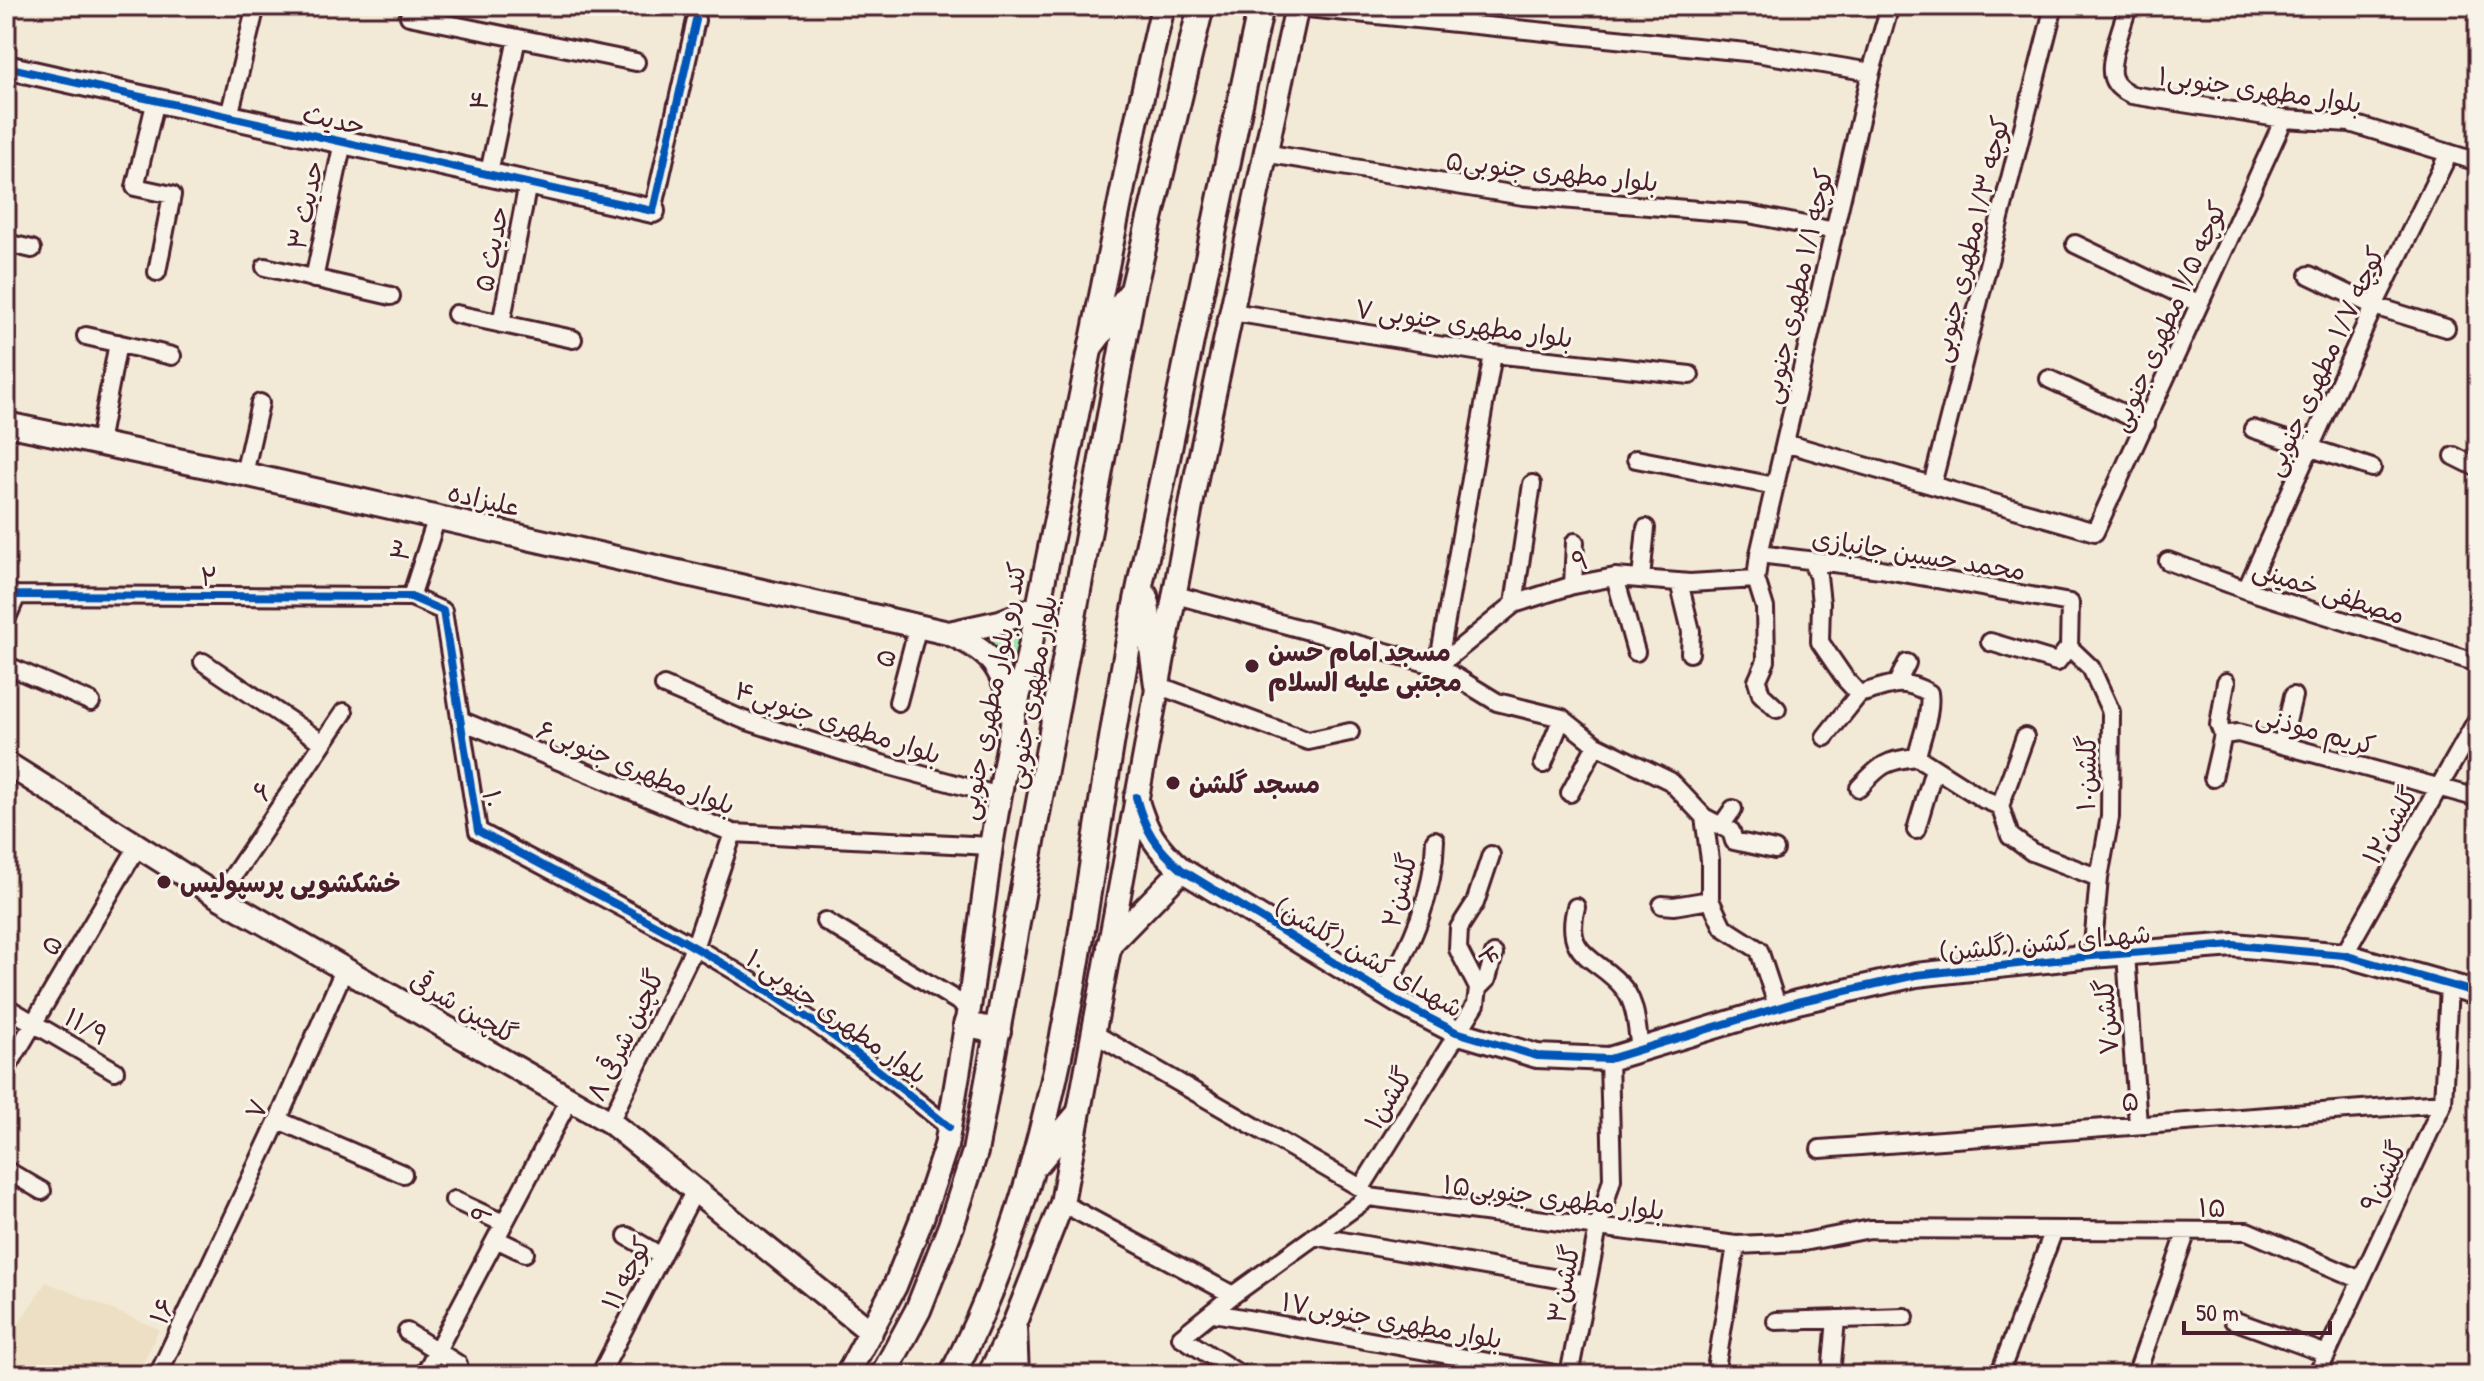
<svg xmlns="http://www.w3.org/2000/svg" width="2484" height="1381" viewBox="0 0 2484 1381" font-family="'Patrick Hand','Playpen Sans Arabic',sans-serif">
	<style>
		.built { fill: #ecdfc3 }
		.green { fill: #a2e7b3; stroke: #76836f; stroke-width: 2 }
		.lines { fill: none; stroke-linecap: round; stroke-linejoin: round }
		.street-casing { stroke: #4a1f2b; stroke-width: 22 }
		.secondary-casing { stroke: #4a1f2b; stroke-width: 28 }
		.primary-casing { stroke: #4a1f2b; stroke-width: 30 }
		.street { stroke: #f7f3e8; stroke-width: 16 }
		.secondary { stroke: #f7f3e8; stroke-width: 22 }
		.primary { stroke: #f7f3e8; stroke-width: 24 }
		.cycleway-casing { stroke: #f7f3e8; stroke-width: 13 }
		.cycleway { stroke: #0057b8; stroke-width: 8 }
		.poi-dot { fill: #4a1f2b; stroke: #f7f3e8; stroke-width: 3 }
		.labels { text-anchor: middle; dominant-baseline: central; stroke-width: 6; stroke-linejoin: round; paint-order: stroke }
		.street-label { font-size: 26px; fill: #4a1f2b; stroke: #f7f3e8 }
		.poi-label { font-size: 26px; font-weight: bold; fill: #4a1f2b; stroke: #f7f3e8; text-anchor: start }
	</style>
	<rect width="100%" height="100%" fill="#f2ead7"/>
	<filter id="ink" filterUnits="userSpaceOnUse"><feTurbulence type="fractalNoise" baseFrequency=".0125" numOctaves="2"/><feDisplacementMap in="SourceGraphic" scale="16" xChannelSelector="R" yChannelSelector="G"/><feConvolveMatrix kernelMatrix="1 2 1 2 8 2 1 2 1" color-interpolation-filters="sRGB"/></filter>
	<g filter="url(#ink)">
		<!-- built -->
		<path class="built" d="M46 1282 159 1329 138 1375H6V1343Z"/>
		<!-- green -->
		<path class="green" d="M1028 620 1014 675 979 636Z"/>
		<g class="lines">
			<!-- street casing -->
			<g class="street-casing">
				<path id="street" d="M2128 6C2124 22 2107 63 2113 78 2116 87 2124 91 2132 95L2284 119 2350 123 2478 162
					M1297 7 1756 53 1871 72
					M409 16 636 62
					M156 100 135 187 172 195 157 272
					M229 116 256 6
					M1264 153 1523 196 1749 214 1835 231
					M489 173 517 38
					M653 211 696 20
					M6 243 32 249
					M2075 244 2198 303
					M265 267 391 296
					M2309 275 2374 306 2446 328
					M314 279 343 142
					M1232 312 1493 354 1690 375
					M456 314 573 339
					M501 324 528 183
					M86 336 172 356
					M2049 379 2146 424
					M2253 429 2372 468
					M99 443 118 343
					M1785 443 2095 532 2284 119
					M2454 456 2478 468
					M1636 459 1775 486
					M244 474 260 403
					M1932 485 2054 6
					M1759 554 1881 569 2070 603 2069 647 2091 668 2111 712 2110 817 2099 878 2092 956
					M1811 560 1818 576 1821 603 1820 642 1846 680 1859 694C1891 686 1899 676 1929 693 1932 714 1921 736 1917 757L1983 799 2000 806 2010 836 2032 852 2099 878
					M2168 561 2246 590 2478 663
					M1615 577 1636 652
					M1641 579 1646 528
					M1679 582 1691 631 1690 653
					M1573 585 1575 542
					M2246 590 2374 306 2449 153
					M6 593 17 595 411 597 443 611 478 831C583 888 694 941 793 1008 847 1044 898 1086 949 1127
					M1176 595 1438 666 1497 702 1562 718 1596 745 1670 781 1704 817 1731 831 1734 841 1775 850
					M411 597 437 517
					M1514 604 1532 484
					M6 620 17 595
					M1990 642 2057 662 2069 647
					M203 662 323 743
					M6 665 91 702
					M1438 666 1514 604 1573 585 1615 577 1690 583 1756 579
					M1438 666 1493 354
					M1897 683 1907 663
					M1157 685 1308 741 1350 732
					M664 686 744 720 882 764 1000 796
					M898 702 918 626
					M1777 709 1761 694 1757 681 1766 661 1765 608 1756 579 1759 554 1871 72 1890 6
					M460 720 733 833 991 846
					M2223 735 2219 725 2226 682
					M1825 737 1859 694
					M2282 744 2293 696
					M1543 764 1562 718
					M2213 778 2223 735 2238 733 2478 798
					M1859 788C1880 765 1886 760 1917 757
					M1570 793 1596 745
					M2000 806 2025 737
					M1704 817 1710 860V900L1723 927 1759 950 1778 1008
					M1721 826 1733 809
					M1916 830 1934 769
					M219 897 344 712
					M1662 905 1674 906 1710 900
					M1576 907C1562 960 1601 957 1625 990 1637 1006 1637 1031 1640 1050
					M825 921 969 1008
					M2126 954 2138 1125
					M2344 955 2478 718
					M1478 988 1487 979 1494 954
					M1383 992C1412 945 1434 895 1435 840
					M6 1007 115 1071
					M1093 1033 1361 1188 1369 1197 1736 1245 1804 1242 1870 1229 2247 1231 2361 1280
					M6 1070 138 846
					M278 1120 403 1174
					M610 1122 694 948 733 833
					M1820 1149 2443 1103
					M6 1170 42 1191
					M1361 1188 1476 1004 1478 988 1458 949 1459 928 1475 903 1491 855
					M454 1200 503 1223
					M1062 1203 1233 1295
					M627 1236 661 1256
					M1314 1236 1587 1284
					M496 1239 525 1253
					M1214 1313 1561 1375
					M2233 1320 2327 1354
					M1776 1321 1905 1317
					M407 1332 458 1364
					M158 1375 278 1120 344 970
					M424 1375 569 1100
					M600 1375 694 1192
					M1241 1375 1181 1337 1233 1295 1369 1197
					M1569 1375 1598 1228 1612 1179 1609 1059
					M1715 1375 1736 1245
					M1831 1375 1836 1319
					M1999 1375 2054 1230
					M2136 1375 2187 1231
					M2317 1375 2443 1103 2449 986"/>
			</g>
			<!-- secondary casing -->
			<g class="secondary-casing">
				<path id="secondary" d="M6 67 653 211
					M6 424 244 474 948 633C992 651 1001 667 1014 711
					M949 633 1000 622 1036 608
					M6 763 219 897 610 1122 871 1332
					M1136 797C1145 831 1156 847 1182 870L1402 1004 1456 1032 1537 1056 1609 1059 1797 1002 1916 975 2092 956 2234 945 2344 955 2478 993
					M1109 945 1182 870
					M1015 1328 1017 1375
					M847 1375 895 1286 922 1218 946 1146 969 1008 991 846 1014 713 1027 662 1136 123 1163 6
					M989 1375 1015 1322 1062 1203 1197 473 1297 6"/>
			</g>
			<!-- primary casing -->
			<g class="primary-casing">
				<path id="primary" d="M1092 344 1129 295
					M1145 596 1157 685
					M966 1025 998 1031
					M1038 1162 1077 1116
					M883 1375 918 1310 951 1226 975 1152 1133 290 1201 6
					M952 1375C1063 1162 1080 918 1121 685 1134 606 1153 527 1169 449 1199 301 1229 153 1261 6"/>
			</g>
			<!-- street -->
			<use href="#street" class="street"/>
			<!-- secondary -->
			<use href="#secondary" class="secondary"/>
			<!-- primary -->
			<use href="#primary" class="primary"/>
			<!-- cycleway casing -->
			<g class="cycleway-casing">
				<path id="cycleway" d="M6 67 653 211 696 20
					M6 593 17 595 411 597 443 611 478 831C583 888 694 941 793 1008 847 1044 898 1086 949 1127
					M1136 797C1145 831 1156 847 1182 870L1402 1004 1456 1032 1537 1056 1609 1059 1797 1002 1916 975 2092 956 2234 945 2344 955 2478 993"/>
			</g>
			<!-- cycleway -->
			<use href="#cycleway" class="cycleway"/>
		</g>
	</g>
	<!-- markers -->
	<g class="poi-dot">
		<circle cx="1252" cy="666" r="8"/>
		<circle cx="1173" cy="783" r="8"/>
		<circle cx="164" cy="882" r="8"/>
	</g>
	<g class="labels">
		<!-- street labels -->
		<g class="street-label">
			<text transform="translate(2260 89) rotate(8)">۱بلوار مطهری جنوبی</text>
			<text transform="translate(479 100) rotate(-79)">۴</text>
			<text transform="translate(334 119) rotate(13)">حدیث</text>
			<text transform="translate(1552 171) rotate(6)">۵بلوار مطهری جنوبی</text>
			<text transform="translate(305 205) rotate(-78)">حدیث ۳</text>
			<text transform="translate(1970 239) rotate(-76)">کوچه ۱/۳ مطهری جنوبی</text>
			<text transform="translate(491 249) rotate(-79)">حدیث ۵</text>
			<text transform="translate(1797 286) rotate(-77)">کوچه ۱/۱ مطهری جنوبی</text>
			<text transform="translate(2168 316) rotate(-66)">کوچه ۱/۵ مطهری جنوبی</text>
			<text transform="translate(1464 323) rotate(8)">۷ بلوار مطهری جنوبی</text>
			<text transform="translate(2324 361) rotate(-65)">کوچه ۱/۷ مطهری جنوبی</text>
			<text transform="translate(484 499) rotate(13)">علیزاده</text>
			<text transform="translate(401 550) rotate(-72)">۳</text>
			<text transform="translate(1919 554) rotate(9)">محمد حسین جانبازی</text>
			<text transform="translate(1580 560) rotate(-12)">۹</text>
			<text x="209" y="576">۲</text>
			<text transform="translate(2329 591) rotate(18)">مصطفی خمینی</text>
			<text transform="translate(885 658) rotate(-75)">۵</text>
			<text transform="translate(992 691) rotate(-79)">کند رو بلوار مطهری جنوبی</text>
			<text transform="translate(1031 692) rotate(-80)">بلوار مطهری جنوبی</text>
			<text transform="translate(838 722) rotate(18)">بلوار مطهری جنوبی۴</text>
			<text transform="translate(2316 730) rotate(15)">کریم موذنی</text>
			<text transform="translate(636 767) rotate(22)">بلوار مطهری جنوبی۶</text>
			<text transform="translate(2086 773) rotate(-89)">گلشن۱۰</text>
			<text transform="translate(262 791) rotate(-56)">۶</text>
			<text transform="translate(493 799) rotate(81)">۱۰</text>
			<text transform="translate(2390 825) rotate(-60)">گلشن۱۲</text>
			<text transform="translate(1399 890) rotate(-76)">گلشن۲</text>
			<text transform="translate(2045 942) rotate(-5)">شهدای کشن (گلشن)</text>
			<text transform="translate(51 945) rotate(-60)">۵</text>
			<text transform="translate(1489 956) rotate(64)">۴</text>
			<text transform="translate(1369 957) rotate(30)">شهدای کشن (گلشن)</text>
			<text transform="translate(464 1007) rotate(30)">گلچین شرقی</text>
			<text transform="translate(837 1016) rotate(35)">بلوار مطهری جنوبی۱۰</text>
			<text transform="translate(2106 1017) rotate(-94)">گلشن۷</text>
			<text transform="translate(87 1026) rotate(31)">۱۱/۹</text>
			<text transform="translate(625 1035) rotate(-64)">۸ گلچین شرقی</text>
			<text transform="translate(1388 1098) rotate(-59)">گلشن۱</text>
			<text transform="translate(2130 1101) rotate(-4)">۵</text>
			<text transform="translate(256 1109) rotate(-66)">۷</text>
			<text transform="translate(2383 1176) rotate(-65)">گلشن۹</text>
			<text transform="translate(1554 1197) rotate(7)">بلوار مطهری جنوبی۱۵</text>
			<text x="2212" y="1207">۱۵</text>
			<text transform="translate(481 1214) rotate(-62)">۹</text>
			<text transform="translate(626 1273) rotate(-63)">کوچه ۱۱</text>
			<text transform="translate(1563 1284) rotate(-79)">گلشن۳</text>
			<text transform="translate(162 1311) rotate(-65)">۱۶</text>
			<text transform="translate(1392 1320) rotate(10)">بلوار مطهری جنوبی۱۷</text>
		</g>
		<!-- poi labels -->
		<g class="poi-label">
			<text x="1268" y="651">مسجد امام حسن<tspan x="1268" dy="30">مجتبی علیه السلام</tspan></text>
			<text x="1189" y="783">مسجد گلشن</text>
			<text x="180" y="882">خشکشویی پرسپولیس</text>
		</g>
	</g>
	<!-- margin -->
	<rect width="2484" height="1381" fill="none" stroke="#f7f3e8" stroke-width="32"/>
	<rect x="16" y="16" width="2452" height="1349" fill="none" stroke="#4a1f2b" stroke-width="3" filter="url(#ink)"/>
	<!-- scale -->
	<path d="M2184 1321v12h146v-12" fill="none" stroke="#4a1f2b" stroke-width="4"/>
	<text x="2196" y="1321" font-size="24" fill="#4a1f2b" stroke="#f7f3e8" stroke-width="6" paint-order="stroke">50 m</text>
</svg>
